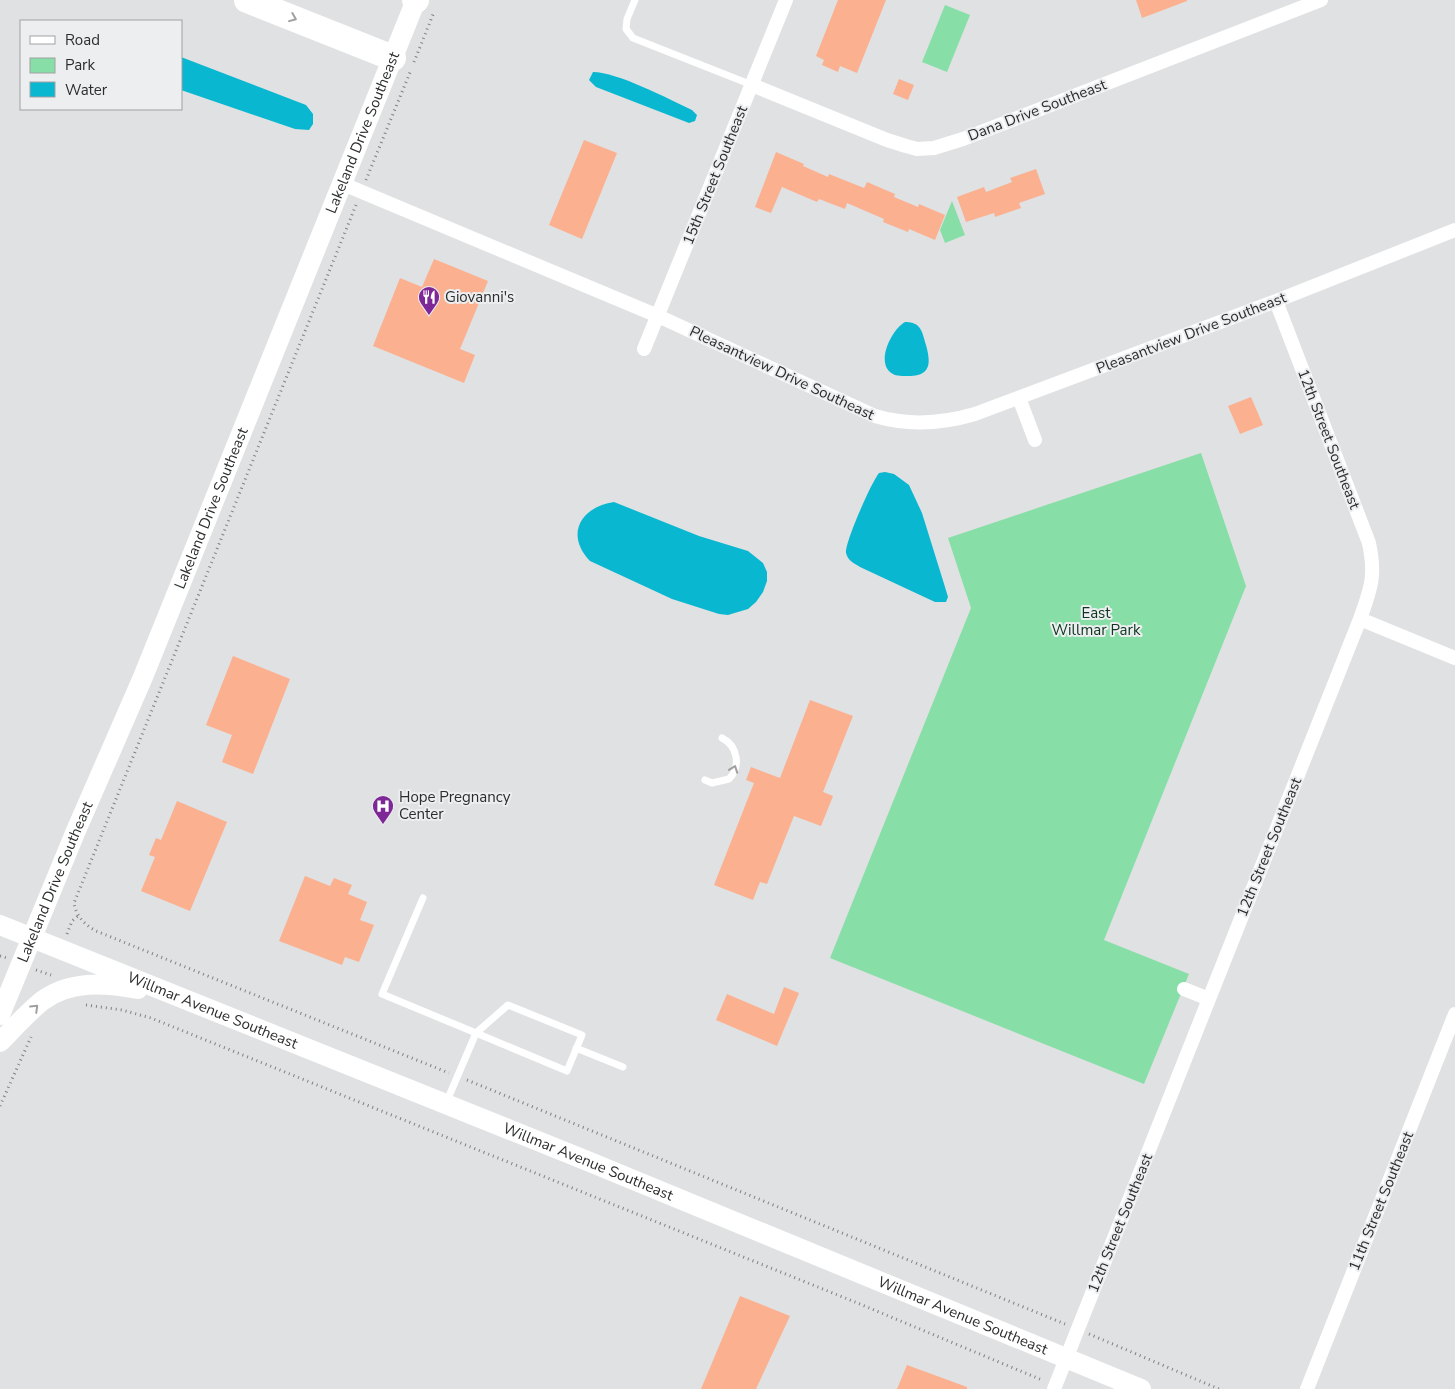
<svg xmlns="http://www.w3.org/2000/svg" width="1455" height="1389" viewBox="0 0 1455 1389" font-family="'Nunito Sans',sans-serif">
	<style>
		.green { fill: #87dfa7 }
		.water { fill: #09b8d0 }
		.building { fill: #fbb090 }
		.lines { fill: none; stroke-linecap: round; stroke-linejoin: round }
		.path { stroke: #808182; stroke-width: 3; stroke-dasharray: 1 4; stroke-linecap: butt }
		.service { stroke: #fff; stroke-width: 7 }
		.minor { stroke: #fff; stroke-width: 14 }
		.secondary { stroke: #fff; stroke-width: 20 }
		.motorway { stroke: #fff; stroke-width: 26 }
		.oneway { stroke: #a0a0a0 }
		.labels { text-anchor: middle; dominant-baseline: central; stroke-width: 4; stroke-linejoin: round; paint-order: stroke }
		.street-label { font-size: 15px; fill: #2c2d2d; stroke: #edeef0 }
		.poi-label { font-size: 15px; fill: #2c2d2d; stroke: #edeef0; text-anchor: start }
		.park-label { font-size: 15px; fill: #0d361f; stroke: #edeef0 }
	</style>
	<rect width="100%" height="100%" fill="#e0e1e3"/>
	<!-- green -->
	<path class="green" d="M945 5 970 15 947 72 922 62Z
		M952 201 965 235 945 243 940 230Z
		M1201 453 1246 586 1104 940 1189 974 1144 1084 830 958 971 608 948 538Z"/>
	<!-- water -->
	<path class="water" d="M181 57 306 105 313 114V124L309 130 295 129 181 90Z
		M593 72C617 72 669 99 692 110L697 115 695 121 689 123 596 87 589 80Z
		M905 322C910 322 916 323 919 327 923 332 924 339 926 345 931 363 931 376 908 376 903 376 896 376 893 374 874 364 892 329 905 322Z
		M885 472 894 474 909 485 922 513 945 587 948 597 946 602H935L860 567C854 563 848 561 846 553 845 542 871 483 879 473Z
		M614 502 699 536 748 551 763 563 767 572V581L763 592 756 602 748 609 728 615 719 614 672 599 590 561C565 535 580 507 614 502Z"/>
	<!-- building -->
	<path class="building" d="M838 0H886L857 73 840 66 838 72 822 65 824 60 816 56Z
		M1136 0H1187V1L1142 18Z
		M899 79 914 85 908 100 893 94Z
		M584 140 617 153 582 239 549 225Z
		M776 152 804 164 803 166 828 177 829 174 864 188 867 182 895 194 894 197 918 207 919 204 945 215 935 240 909 229 908 232 883 222 884 219 847 203 845 209 819 199 817 202 782 187 771 213 755 207Z
		M1036 169 1045 194 1019 203 1021 208 995 217 994 213 966 222 957 197 984 187 986 192 1012 182 1010 178Z
		M434 259 488 281 460 349 475 355 464 383 373 346 400 278 422 287Z
		M1251 397 1263 425 1240 434 1228 406Z
		M233 656 290 679 253 774 222 762 232 735 206 725Z
		M810 700 853 716 823 792 833 796 821 826 794 816 767 884 760 882 753 900 714 885 754 783 746 780 751 767 780 778Z
		M177 801 227 822 190 911 141 891 155 857 149 855 156 838 161 840Z
		M305 876 330 886 334 878 352 885 348 894 367 902 360 920 374 925 359 962 345 957 342 965 279 941Z
		M784 987 799 993 777 1046 716 1020 727 994 774 1014Z
		M740 1296 790 1316 756 1389H701Z
		M907 1365 967 1387V1389H897Z"/>
	<g class="lines">
		<!-- path -->
		<path class="path" d="M414 62 434 12
			M366 180 411 70
			M356 205 74 903C76 916 85 925 96 931L449 1073
			M67 934 72 921 78 916
			M0 956 7 958
			M36 970 51 975
			M86 1005 122 1010 151 1018 855 1302 1042 1380
			M467 1080 1065 1324
			M0 1106 31 1037
			M1089 1334 1219 1389"/>
		<!-- service -->
		<path class="service" d="M635 0 627 19 626 29 633 38 752 85
			M705 780 712 783 729 779C741 767 738 746 722 738
			M423 898 382 994 476 1033 446 1103
			M508 1005 582 1035 567 1071 476 1033Z
			M576 1048 623 1067"/>
		<!-- minor -->
		<path class="minor" d="M752 85 887 140 906 146 917 149 934 148 963 139 1321 0
			M343 184 658 316 875 416C909 426 941 424 975 414L1276 301 1455 230
			M644 349 786 0
			M1019 398 1035 440
			M1360 619 1455 658
			M1184 989 1209 999
			M1054 1389 1360 619C1371 588 1376 576 1369 543L1276 301
			M1307 1389 1455 1014"/>
		<!-- secondary -->
		<g class="secondary">
			<path id="s1" d="M0 925 585 1160 1141 1389"/>
			<path id="s2" d="M0 1015 75 833 143 677 416 0"/>
			<path d="M0 1042C14 1028 27 1013 42 1001 70 980 105 983 138 989"/>
		</g>
		<!-- motorway -->
		<path class="motorway" d="M247 0 393 58
			M415 0H416"/>
	</g>
	<!-- one-way arrows -->
	<defs><path id="oneway-chevron" d="M-2-3.5L2.5 0L-2 3.5" fill="none" stroke-width="1.6" stroke-linecap="round" stroke-linejoin="round" transform="scale(1.25)"/></defs>
	<g class="oneway">
		<use href="#oneway-chevron" transform="translate(293 18) rotate(22)"/>
		<use href="#oneway-chevron" transform="translate(734 769) rotate(-70)"/>
		<use href="#oneway-chevron" transform="translate(35 1008) rotate(-44)"/>
	</g>
	<!-- icons -->
	<defs>
		<g id="restaurant-pin" transform="scale(1.125)"><path d="M0 17L-7.5 6A9.5 9.5 0 1 1 7.5 6Z" fill="#7e2897" stroke="#edeef0"/><path d="M-5-6h1v4h1v-4h1v4h1v-4h1v5L-1.5 .5V6h-2V.5L-5-1ZM5-6V6H3V1.5H1.5Q1.5-4 5-6Z" fill="#fff"/></g>
		<g id="hospital-pin" transform="scale(1.125)"><path d="M0 17L-7.5 6A9.5 9.5 0 1 1 7.5 6Z" fill="#7e2897" stroke="#edeef0"/><path d="M-5-5h3v3.5h4V-5h3V5h-3V1.5h-4V5h-3Z" fill="#fff"/></g>
	</defs>
	<g fill-rule="evenodd">
		<use href="#restaurant-pin" x="429" y="297"/>
		<use href="#hospital-pin" x="383" y="806"/>
	</g>
	<g class="labels">
		<!-- street labels -->
		<g class="street-label">
			<text transform="translate(1037 110) rotate(-21)">Dana Drive Southeast</text>
			<text stroke="none"><textPath href="#s2" startOffset="954">Lakeland Drive Southeast</textPath></text>
			<text transform="translate(715 175) rotate(-68)">15th Street Southeast</text>
			<text transform="translate(1191 333) rotate(-21)">Pleasantview Drive Southeast</text>
			<text transform="translate(782 373) rotate(25)">Pleasantview Drive Southeast</text>
			<text transform="translate(1329 439) rotate(69)">12th Street Southeast</text>
			<text stroke="none"><textPath href="#s2" startOffset="549">Lakeland Drive Southeast</textPath></text>
			<text transform="translate(1269 847) rotate(-68)">12th Street Southeast</text>
			<text stroke="none"><textPath href="#s2" startOffset="144">Lakeland Drive Southeast</textPath></text>
			<text stroke="none"><textPath href="#s1" startOffset="229">Willmar Avenue Southeast</textPath></text>
			<text stroke="none"><textPath href="#s1" startOffset="634">Willmar Avenue Southeast</textPath></text>
			<text transform="translate(1381 1201) rotate(-68)">11th Street Southeast</text>
			<text transform="translate(1120 1223) rotate(-68)">12th Street Southeast</text>
			<text stroke="none"><textPath href="#s1" startOffset="1039">Willmar Avenue Southeast</textPath></text>
		</g>
		<!-- poi labels -->
		<g class="poi-label">
			<text x="445" y="297">Giovanni's</text>
			<text x="399" y="797">Hope Pregnancy<tspan x="399" dy="17">Center</tspan></text>
		</g>
		<!-- park labels -->
		<g class="park-label">
			<text x="1096" y="613">East<tspan x="1096" dy="17">Willmar Park</tspan></text>
		</g>
	</g>
	<!-- legend -->
	<rect x="20" y="20" width="162" height="90" fill="#edeef0" stroke="#a0a1a2"/>
	<rect x="30" y="36" width="25" height="8" fill="#ffffff" stroke="#a0a1a2"/>
	<text x="65" y="45" font-size="15" fill="#2c2d2d">Road</text>
	<rect x="30" y="58" width="25" height="15" fill="#87dfa7" stroke="#a0a1a2"/>
	<text x="65" y="70" font-size="15" fill="#2c2d2d">Park</text>
	<rect x="30" y="82" width="25" height="15" fill="#09b8d0" stroke="#a0a1a2"/>
	<text x="65" y="95" font-size="15" fill="#2c2d2d">Water</text>
</svg>
